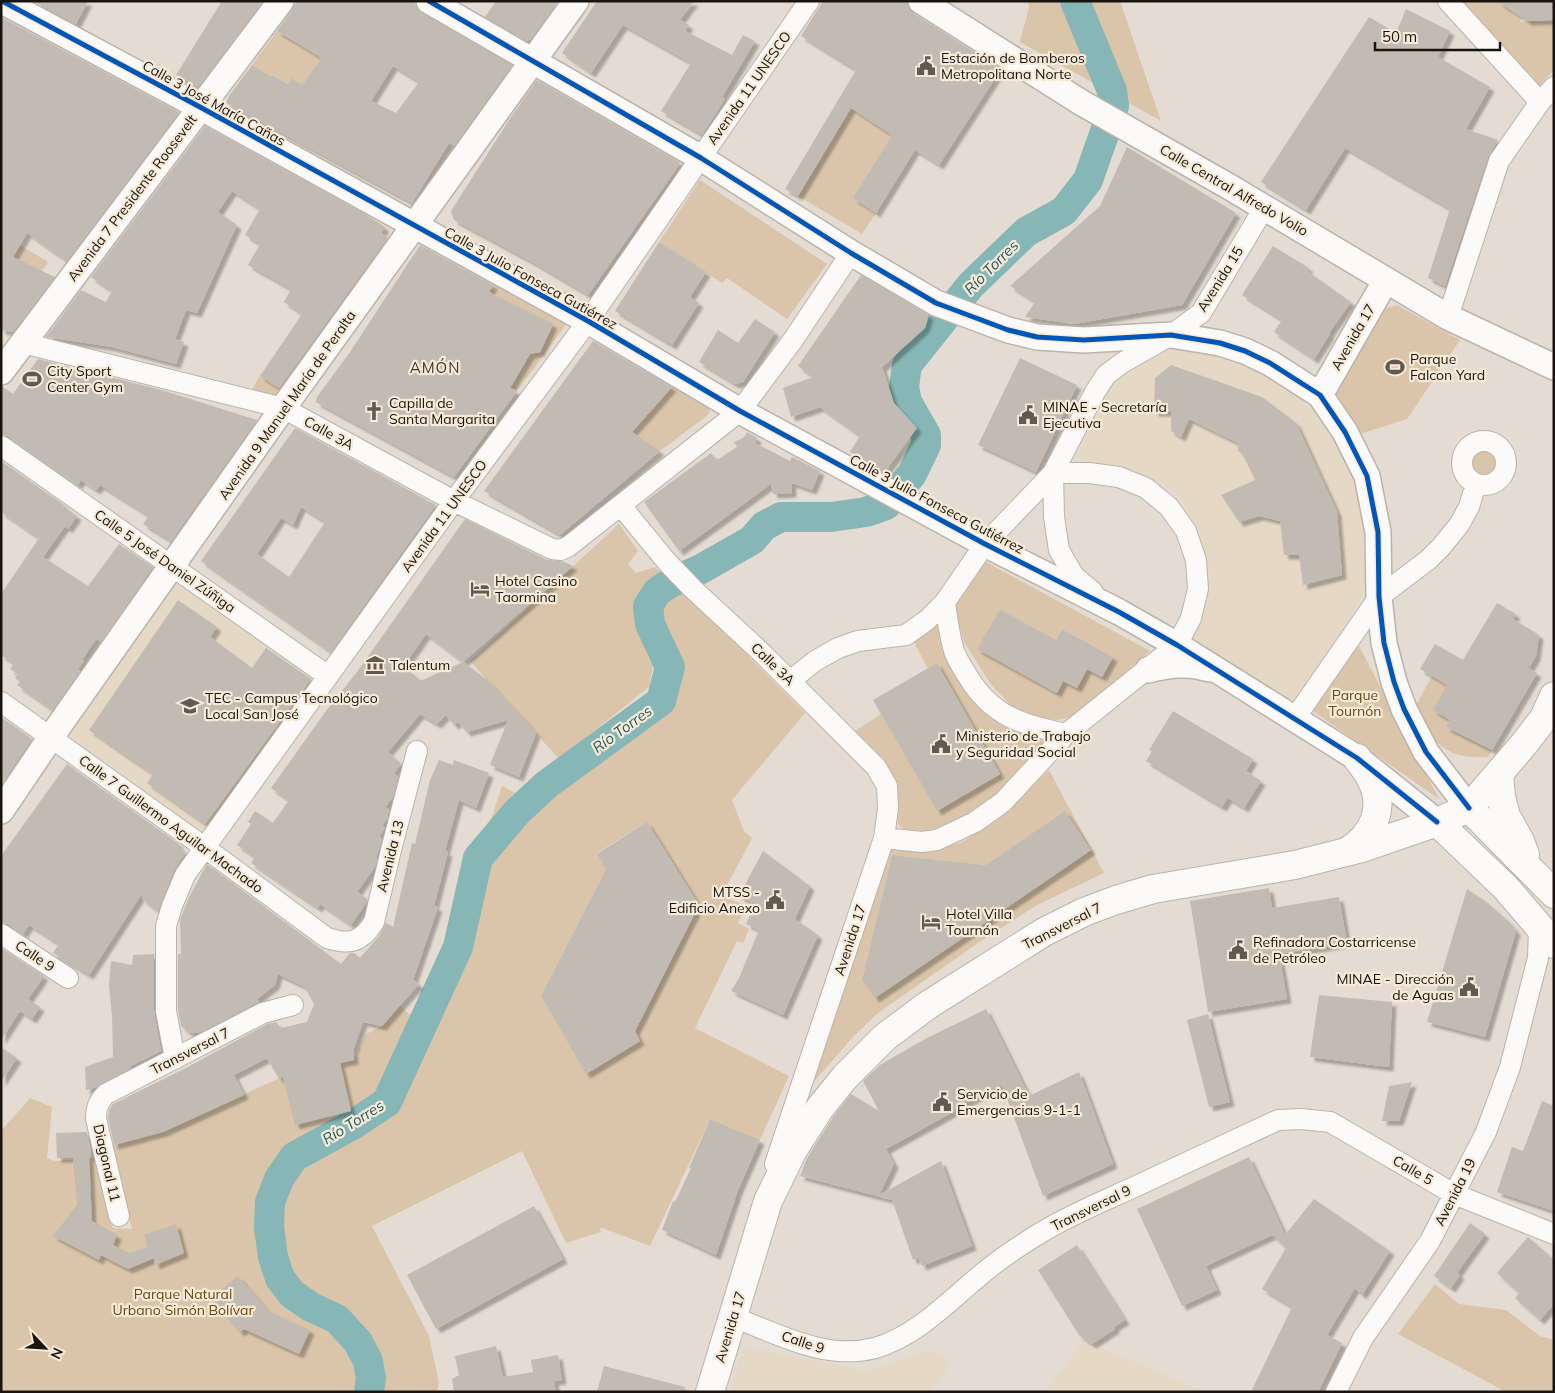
<svg xmlns="http://www.w3.org/2000/svg" width="1555" height="1393" viewBox="0 0 1555 1393" font-family="Mulish,sans-serif">
	<style>
		.built { fill: #e5d8c5 }
		.green { fill: #dac5aa; fill-rule: evenodd }
		.lines { fill: none; stroke-linecap: round; stroke-linejoin: round }
		.river { stroke: #86b6b5; stroke-width: 30 }
		.building { fill: #c1bbb3; fill-rule: evenodd; filter: url(#shadow) }
		.minor-casing { stroke: #bab3ac; stroke-width: 22 }
		.tertiary-casing { stroke: #bab3ac; stroke-width: 28 }
		.secondary-casing { stroke: #bab3ac; stroke-width: 30 }
		.trunk-casing { stroke: #bab3ac; stroke-width: 30 }
		.minor { stroke: #fbfaf8; stroke-width: 20 }
		.tertiary { stroke: #fbfaf8; stroke-width: 25 }
		.secondary { stroke: #fbfaf8; stroke-width: 28 }
		.trunk { stroke: #fbfaf8; stroke-width: 28 }
		.cycleway-casing { stroke: #f8ead8; stroke-width: 8 }
		.cycleway { stroke: #0057b8; stroke-width: 5 }
		.labels { text-anchor: middle; dominant-baseline: central; stroke-width: 4.5; stroke-linejoin: round; paint-order: stroke }
		.poi-label { font-size: 14px; fill: #19140e; stroke: #f8ead8; text-anchor: start }
		.street-label { font-size: 14px; fill: #19140e; stroke: #f8ead8 }
		.park-label { font-size: 14px; fill: #694812; stroke: #f8ead8 }
		.water-label { font-size: 15px; font-style: italic; fill: #205c5f; stroke: #f8ead8 }
		.neighbourhood-label { font-size: 15px; letter-spacing: 1px; fill: #433829; stroke: #f8ead8 }
	</style>
	<defs>
		<filter id="shadow"><feDropShadow dx="4.5" dy="4.5" stdDeviation="1" flood-color="#0004"/></filter>
	</defs>
	<rect width="100%" height="100%" fill="#e4dcd2"/>
	<!-- built -->
	<path class="built" d="M1171 343 1229 354 1271 376 1305 403 1332 433 1349 462 1364 505 1369 545 1367 589 1295 705 1191 641 1201 619 1209 589V569L1198 530 1182 500 1164 484 1138 475 1076 458 1109 380Z
		M175 577 317 681 204 836 62 731Z
		M1084 1340 1092 1344 1205 1392H1045Z
		M744 1347 868 1371 930 1350 952 1362 931 1392H730Z"/>
	<!-- green -->
	<path class="green" d="M1028 1H1120L1161 121 1020 42 1029 7Z
		M1461 1H1502L1500 3 1522 18 1520 22 1554 20V70L1537 88Z
		M277 31 331 64 308 77 302 85 291 78 288 84 273 75 271 77 252 65Z
		M851 108 892 135 853 198 876 213 862 234 798 196Z
		M700 180 827 264 787 319 727 278 722 283 659 242Z
		M20 245 48 262 36 280 24 274 29 265 13 257Z
		M495 283 568 322 517 391 510 388 530 354 540 352 553 325 489 292Z
		M1397 305 1460 340 1407 419 1354 436 1333 394 1380 310Z
		M260 376 282 390 277 398 252 389Z
		M674 384 709 406 710 410 708 415 660 451 632 432Z
		M1468 463a17 17 0 1 1 34 0a17 17 0 1 1-34 0Z
		M619 524 638 551 628 564 636 573 655 567 665 577 643 595 642 627 656 652 649 687 559 759 470 661Z
		M984 561 1150 651 1076 716 1058 720 1033 717 1013 708 990 683 964 642 956 615 953 598ZM1000 609 1056 640 1062 629 1113 657 1102 677 1087 669 1077 688 1063 681 1056 693 978 649Z
		M680 587 805 713 732 800 744 831 752 838 722 895 746 906 738 923 749 929 743 943 737 941 695 1028 789 1076 760 1140 710 1119 650 1246 600 1227 601 1232 566 1243 522 1151 372 1226 429 1336 439 1383 437 1392H1V1131L30 1098 52 1107 47 1158 55 1161 96 1158 113 1228 132 1229 109 1146 164 1131 295 1071 354 1060 366 1034 382 1026 400 1005 412 1017 381 1092 331 1123 284 1156 294 1157 354 1124 387 1102 458 947 478 858 502 786 530 800 546 784 660 702 670 666 653 611 660 606 661 598ZM647 822 699 905 635 1031 639 1041 586 1074 541 996 606 869 597 853Z
		M940 617C949 645 961 697 986 713 1005 726 1028 733 1049 741L996 800 958 823 914 833 904 830 898 824 897 791 867 742 855 731 881 714 937 811 1000 774 937 664 928 669 912 638Z
		M1358 644 1439 799 1313 711Z
		M1432 676 1447 685 1450 720 1446 727 1492 750 1488 757C1444 759 1435 744 1414 709Z
		M1049 770 1104 873 1037 905 978 943 878 1013 854 1036 804 1093 890 846 920 850 960 843 990 825ZM892 855 986 865 875 998 862 980Z
		M1435 1284 1459 1304 1506 1310 1540 1336 1554 1340V1392H1506L1398 1334Z"/>
	<g class="lines">
		<!-- river -->
		<path class="river" d="M369 1392 371 1378 368 1361 358 1342 337 1319 311 1307 292 1294 280 1278 273 1257 269 1227 270 1202 279 1179 294 1157 354 1124 387 1102 458 947 478 858 517 812 546 785 661 701 670 667 650 624 648 606 657 592 670 583 701 569 752 540 764 526 781 517H831L866 512 886 505 912 474 926 445V435L907 402 904 387 907 365 971 285 1026 232 1064 211 1088 180 1114 106 1112 91 1075 1"/>
	</g>
	<!-- building -->
	<path class="building" d="M33 1H88L76 24Z
		M222 1H263L198 87 176 75Z
		M297 1H413L417 9 422 13 512 65 454 146 449 143 412 203 226 103 229 96 252 65 271 77 272 75 288 84 291 78 302 85 322 58 277 31 292 10ZM393 66 419 82 396 113 371 101Z
		M496 1H558L531 39 526 41 485 17Z
		M597 1H694L680 20 689 25 685 31 732 55 743 35 755 41 722 97 725 99 702 135 661 111 691 63 623 25 591 73 562 53Z
		M823 1H907L909 8 913 13 1001 69 939 165 915 150 876 213 853 198 892 135 851 108 798 196 785 189 856 70 801 36Z
		M1497 1H1554V20L1528 21Z
		M1406 9 1450 31 1438 57 1490 87 1466 129 1498 140 1488 157 1445 286 1428 278 1450 209 1345 148 1306 210 1261 182 1369 17 1396 33Z
		M1 17 179 112 67 261 27 233 13 257 55 277 13 332 1 330Z
		M537 80 679 162V165L588 295 536 264 454 220 451 211 509 120Z
		M205 126 363 213 385 227 381 233 388 237 279 388 260 376 302 314 284 302 291 289 248 265 260 244 245 235 260 209 232 191 218 212 237 225 197 313 186 310 175 339 184 342 176 364 112 347 46 337 81 290 106 302 112 291 91 277Z
		M1127 147 1236 213 1182 305 1074 324 1025 317 1035 302 1010 286 1100 206Z
		M659 242 706 272 690 297 699 303 672 345 615 311Z
		M420 245 493 285 489 292 553 324 540 352 530 354 510 388 517 391 454 477 316 402 317 397 350 352Z
		M1273 246 1309 268 1307 271 1351 302 1329 333 1330 334 1314 359 1274 332 1282 320 1242 295Z
		M861 275 929 315 925 328 882 367 894 403 917 428 884 473 850 452 860 436 820 407 791 417 783 388 813 377 798 366Z
		M755 319 775 332 743 382 735 384 699 362 718 330 738 343Z
		M593 341 672 387 632 432 660 451 560 535 484 491Z
		M1020 358 1077 385 1036 472 978 445Z
		M38 359 165 391 257 420 171 541 143 524 149 516 100 485 96 490 81 480 78 485 8 436 1 434V386L13 394Z
		M1171 365 1262 397 1296 423 1337 512 1342 575 1303 585 1299 555H1284L1280 521 1259 516 1239 522 1221 495 1255 480 1242 453 1238 451V443L1189 419 1181 437 1171 431V412H1154L1155 378Z
		M295 428 436 505 331 652 201 561ZM301 507 325 522 289 577 257 554 281 518 293 525Z
		M747 432 757 438 755 443 790 461 792 457 820 471 812 490 792 483V493L773 494 771 484 679 551 644 502 711 453 717 460 737 447 734 442 743 438Z
		M1 461 64 505 63 506 77 516 68 529 65 526 43 557 88 586 119 544 153 567 101 642 96 639 82 660 84 661 78 669 80 671 53 710 17 685 20 682 15 678 18 674 10 669 14 663 1 655V594L39 538 1 512Z
		M465 519 547 560 562 561 573 566 463 662 486 679 536 733 519 777 490 765 508 720 467 732 458 722 454 725 446 715 437 724 420 714 388 752 401 764 394 773 398 777 393 797 385 807 389 809 387 819 382 826 385 828 379 837 382 839 376 858 377 859 375 867 357 892 367 899 366 903 351 925 320 904 318 908 251 863 255 857 237 845 251 824 248 822 255 811 273 823 289 800 271 788 326 711 357 672ZM426 634 463 662 418 682V678L403 667Z
		M178 600 217 627 210 637 252 668 266 648 311 679 205 824 147 783 153 774 89 730Z
		M1497 603 1516 614 1513 619 1539 635 1536 656 1529 668 1537 673 1492 750 1446 727 1450 720 1433 710 1447 685 1420 669 1435 644 1463 660Z
		M1000 609 1056 640 1062 629 1113 657 1102 677 1087 669 1077 688 1063 681 1057 693 977 649Z
		M937 663 1000 774 937 811 873 700Z
		M1173 711 1253 759 1246 771 1261 781 1244 808 1228 798 1222 807 1146 761 1152 751 1149 750Z
		M1 717 32 739 1 785Z
		M439 760 453 765 454 760 489 773 476 808 459 800 445 851 448 852 434 906 438 907 413 980 419 984 382 1026 363 1022 353 1051 354 1060 340 1063 351 1111 295 1125 283 1077 279 1079 267 1058 234 1075 244 1095 163 1132 114 1145 108 1118 109 1110 113 1104 184 1069 267 1024 276 1022 281 1028 307 1022 314 1004 305 987 278 974 275 985 257 999 259 1002 199 1033H190L181 1026 178 1010V954H181L180 920 189 897 207 864 341 964 350 953H354L360 958 379 936 386 923 393 927 412 843 415 844 430 780Z
		M67 764 179 844 178 847 186 852 174 870 158 911 142 899 143 892 89 975 53 953 59 944 29 925 23 934 8 924 1 922V856Z
		M1065 811 1091 850 875 998 862 980 892 855 986 865Z
		M647 822 699 905 635 1031 640 1041 586 1074 541 996 606 869 597 854Z
		M763 851 810 886 795 919 818 935 783 1015 731 991 739 978 759 930 746 924 755 904 739 896Z
		M1269 888 1272 908 1339 897 1347 943 1279 954 1287 999 1208 1012 1190 901Z
		M1467 889 1485 901 1509 922 1516 931 1485 1037 1427 1022Z
		M1 948 44 976 28 999 40 1007 32 1019 20 1011 1 1040Z
		M154 954V1011L161 1051 131 1066V1068L97 1087 86 1090 85 1067 113 1057 112 1015 109 986 111 961 132 965 133 955Z
		M1319 995 1392 1002 1389 1067 1310 1057Z
		M986 1009 1029 1096 1079 1072 1113 1164 1043 1196 1002 1085 961 1105 962 1107 886 1149 894 1164 879 1195 941 1161 972 1246 922 1266 918 1257 913 1260 892 1200 800 1176 807 1158 833 1117 851 1094 879 1111 863 1081 880 1065 925 1039Z
		M1208 1014 1230 1102 1209 1107 1187 1020Z
		M1 1047 17 1058 1 1082Z
		M1412 1082 1399 1121H1382L1389 1086Z
		M1542 1101 1554 1106V1211L1497 1192 1512 1147 1523 1151Z
		M710 1119 760 1140 738 1190 716 1255 662 1230 673 1201 675 1202 691 1168H689Z
		M87 1132 91 1151V1157H89L92 1221 117 1235 113 1245 129 1253 148 1247 144 1235 176 1224 184 1253 155 1265 154 1258 128 1269 101 1255 99 1260 53 1236 77 1205 73 1158H57L56 1133Z
		M1249 1157 1285 1235 1314 1199 1390 1251 1362 1295 1355 1288 1327 1335 1342 1343 1318 1392H1251L1292 1307 1262 1289 1286 1248 1272 1235 1206 1266 1217 1290 1182 1306 1137 1209Z
		M534 1206 563 1259 436 1329 407 1275Z
		M1470 1223 1485 1234 1457 1273 1460 1275 1451 1288 1434 1276Z
		M1528 1237 1554 1260V1304L1540 1320 1515 1298 1519 1293 1497 1273Z
		M1077 1245 1125 1320 1114 1327 1115 1329 1092 1344 1079 1335 1038 1270Z
		M238 1276 268 1311 310 1330 299 1354 244 1329 240 1332 211 1298Z
		M496 1346 503 1377 533 1372 531 1360 558 1355 562 1380 554 1381 556 1392H454L452 1379 459 1375 455 1356Z
		M604 1366 685 1387 684 1392H597Z"/>
	<g class="lines">
		<!-- minor casing -->
		<g class="minor-casing">
			<path id="minor" d="M1448 1 1540 102
				M1448 317 1499 161 1540 102 1554 87
				M23 343 283 408 454 501 552 549 561 550 569 546 740 411 793 340 851 253
				M1462 463a22 22 0 1 1 44 0a22 22 0 1 1-44 0Z
				M1 446 328 676
				M1053 473 1054 517 1059 550 1074 576 1093 592
				M621 506 667 562 693 589 764 655 876 767 887 786 888 808 884 838
				M945 602C947 617 949 633 953 647 955 657 962 667 967 675 992 717 1021 724 1066 734
				M790 681 815 661 838 648 858 641 906 635 927 620 945 602 985 544 1053 473 1095 392 1106 375 1122 363 1171 335 1201 313 1264 208
				M1 702 204 847 327 938C349 945 361 943 374 922L391 850 417 751
				M1295 718 1379 597 1428 560 1441 547 1459 525 1469 507 1476 484
				M1 934 68 978
				M175 1059 166 1011V926L172 906 185 875 454 501 588 321 809 1
				M775 1164 884 838 922 842 937 840 975 822 1003 802 1066 734 1177 645 1191 618 1198 589 1196 560 1186 531 1169 507 1146 488 1119 477 1089 473H1053
				M119 1216 96 1119C96 1108 98 1102 106 1094L263 1013 293 1005
				M733 1317C778 1334 826 1361 875 1348 917 1336 950 1300 983 1273 1001 1258 1022 1244 1042 1232 1070 1215 1101 1202 1130 1189 1180 1166 1229 1143 1278 1120L1301 1119 1330 1122 1454 1194 1554 1234
				M1336 1392 1363 1338 1430 1241 1486 1132 1510 1067 1538 958 1539 926"/>
		</g>
		<!-- tertiary casing -->
		<g class="tertiary-casing">
			<path id="tertiary" d="M2 1 200 107 588 321 740 411 985 544 1119 612 1177 645 1357 758 1437 822
				M429 1 701 158 851 253 936 303 1008 330 1037 337 1084 340 1171 335 1220 343 1245 351 1270 363 1320 395 1345 432 1367 476 1378 532 1379 597 1384 643 1394 682 1404 709 1426 752 1469 808
				M921 1 1082 103 1228 186 1448 317 1554 367
				M1 372 281 1
				M1320 395 1386 280
				M1148 670C1168 665 1188 662 1209 669
				M1 811 51 737 283 408 576 1"/>
		</g>
		<!-- secondary casing -->
		<g class="secondary-casing">
			<path id="secondary" d="M1348 851C1375 834 1386 806 1370 777 1367 771 1361 764 1357 758
				M710 1392 768 1201 793 1150 820 1108 845 1077 885 1037 928 1005 1044 932 1084 912 1116 900 1153 889 1295 865 1362 848 1437 822 1469 808 1524 744 1544 718 1554 696"/>
		</g>
		<!-- trunk casing -->
		<g class="trunk-casing">
			<path id="trunk" d="M1499 774 1501 797 1506 816 1520 841 1525 855
				M1469 808 1554 894
				M1437 822 1506 888 1554 944"/>
		</g>
		<!-- minor -->
		<use href="#minor" class="minor"/>
		<!-- tertiary -->
		<use href="#tertiary" class="tertiary"/>
		<!-- secondary -->
		<use href="#secondary" class="secondary"/>
		<!-- trunk -->
		<use href="#trunk" class="trunk"/>
		<!-- cycleway casing -->
		<g class="cycleway-casing">
			<path id="cycleway" d="M2 1 200 107 588 321 740 411 985 544 1119 612 1177 645 1357 758 1437 822
				M429 1 701 158 851 253 936 303 1008 330 1037 337 1084 340 1171 335 1220 343 1245 351 1270 363 1320 395 1345 432 1367 476 1378 532 1379 597 1384 643 1394 682 1404 709 1426 752 1469 808"/>
		</g>
		<!-- cycleway -->
		<use href="#cycleway" class="cycleway"/>
	</g>
	<!-- icons -->
	<defs>
		<g id="civic-bare" transform="scale(1.5)"><path d="M-.6-6.5H3V-4.5H.6V-3L4-1V1h2V6H-6V1h2V-1L-.6-3ZM-1.2 2.5V6h2.4V2.5Z" fill="#605a53" stroke="#f8ead8" stroke-width="2.5" paint-order="stroke"/></g>
		<g id="stadium-bare" transform="scale(1.5)"><path d="M0-5a6.5 5 0 1 0 0 10a6.5 5 0 1 0 0-10ZM-3.5-1.8h7v3.6h-7Z" fill="#605a53" stroke="#f8ead8" stroke-width="2.5" paint-order="stroke"/></g>
		<g id="church-bare" transform="scale(1.5)"><path d="M-1.2-6h2.4v3.5h3.3v2.4h-3.3V6h-2.4V-.1h-3.3v-2.4h3.3Z" fill="#605a53" stroke="#f8ead8" stroke-width="2.5" paint-order="stroke"/></g>
		<g id="hotel-bare" transform="scale(1.5)"><path d="M-6-4.5h1.5V1H6V5H4.5V3h-9V5H-6ZM-4 0a1.8 1.8 0 1 1 3.6 0ZM.5 0V-2.5h3Q6-2.5 6 0Z" fill="#605a53" stroke="#f8ead8" stroke-width="2.5" paint-order="stroke"/></g>
		<g id="museum-bare" transform="scale(1.5)"><path d="M0-6L6-3V-2H-6V-3ZM-5-1h2V3h-2ZM-1-1h2V3h-2ZM3-1h2V3H3ZM-6 4H6V6H-6Z" fill="#605a53" stroke="#f8ead8" stroke-width="2.5" paint-order="stroke"/></g>
		<g id="university-bare" transform="scale(1.5)"><path d="M0-5L7-2L0 1L-7-2ZM-4 1L0 2.5L4 1V4Q0 6-4 4Z" fill="#605a53" stroke="#f8ead8" stroke-width="2.5" paint-order="stroke"/></g>
	</defs>
	<g fill-rule="evenodd">
		<use href="#civic-bare" x="926" y="66"/>
		<use href="#stadium-bare" x="1395" y="367"/>
		<use href="#stadium-bare" x="32" y="379"/>
		<use href="#church-bare" x="374" y="411"/>
		<use href="#civic-bare" x="1028" y="415"/>
		<use href="#hotel-bare" x="480" y="589"/>
		<use href="#museum-bare" x="375" y="665"/>
		<use href="#university-bare" x="190" y="706"/>
		<use href="#civic-bare" x="941" y="744"/>
		<use href="#civic-bare" x="775" y="900"/>
		<use href="#hotel-bare" x="931" y="922"/>
		<use href="#civic-bare" x="1238" y="950"/>
		<use href="#civic-bare" x="1469" y="987"/>
		<use href="#civic-bare" x="942" y="1102"/>
	</g>
	<g class="labels">
		<!-- poi labels -->
		<g class="poi-label">
			<text x="941" y="58">Estación de Bomberos<tspan x="941" dy="16">Metropolitana Norte</tspan></text>
			<text x="1410" y="359">Parque<tspan x="1410" dy="16">Falcon Yard</tspan></text>
			<text x="47" y="371">City Sport<tspan x="47" dy="16">Center Gym</tspan></text>
			<text x="389" y="403">Capilla de<tspan x="389" dy="16">Santa Margarita</tspan></text>
			<text x="1043" y="407">MINAE - Secretaría<tspan x="1043" dy="16">Ejecutiva</tspan></text>
			<text x="495" y="581">Hotel Casino<tspan x="495" dy="16">Taormina</tspan></text>
			<text x="390" y="665">Talentum</text>
			<text x="205" y="698">TEC - Campus Tecnológico<tspan x="205" dy="16">Local San José</tspan></text>
			<text x="956" y="736">Ministerio de Trabajo<tspan x="956" dy="16">y Seguridad Social</tspan></text>
			<text x="760" y="892" text-anchor="end">MTSS -<tspan x="760" dy="16">Edificio Anexo</tspan></text>
			<text x="946" y="914">Hotel Villa<tspan x="946" dy="16">Tournón</tspan></text>
			<text x="1253" y="942">Refinadora Costarricense<tspan x="1253" dy="16">de Petróleo</tspan></text>
			<text x="1454" y="979" text-anchor="end">MINAE - Dirección<tspan x="1454" dy="16">de Aguas</tspan></text>
			<text x="957" y="1094">Servicio de<tspan x="957" dy="16">Emergencias 9-1-1</tspan></text>
		</g>
		<!-- street labels -->
		<g class="street-label">
			<text transform="translate(749 88) rotate(-55)">Avenida 11 UNESCO</text>
			<text transform="translate(214 103) rotate(29)">Calle 3 José María Cañas</text>
			<text transform="translate(1234 190) rotate(30)">Calle Central Alfredo Volio</text>
			<text transform="translate(132 198) rotate(-53)">Avenida 7 Presidente Roosevelt</text>
			<text transform="translate(531 278) rotate(29)">Calle 3 Julio Fonseca Gutiérrez</text>
			<text transform="translate(1220 279) rotate(-58)">Avenida 15</text>
			<text transform="translate(1353 337) rotate(-60)">Avenida 17</text>
			<text transform="translate(287 405) rotate(-55)">Avenida 9 Manuel María de Peralta</text>
			<text transform="translate(329 433) rotate(29)">Calle 3A</text>
			<text transform="translate(937 504) rotate(28)">Calle 3 Julio Fonseca Gutiérrez</text>
			<text transform="translate(444 516) rotate(-54)">Avenida 11 UNESCO</text>
			<text transform="translate(165 561) rotate(35)">Calle 5 José Daniel Zúñiga</text>
			<text transform="translate(773 664) rotate(44)">Calle 3A</text>
			<text transform="translate(171 824) rotate(36)">Calle 7 Guillermo Aguilar Machado</text>
			<text transform="translate(390 856) rotate(-76)">Avenida 13</text>
			<text transform="translate(1062 926) rotate(-27)">Transversal 7</text>
			<text transform="translate(850 940) rotate(-72)">Avenida 17</text>
			<text transform="translate(35 956) rotate(34)">Calle 9</text>
			<text transform="translate(190 1051) rotate(-27)">Transversal 7</text>
			<text transform="translate(107 1163) rotate(77)">Diagonal 11</text>
			<text transform="translate(1413 1170) rotate(30)">Calle 5</text>
			<text transform="translate(1455 1192) rotate(-63)">Avenida 19</text>
			<text transform="translate(1091 1208) rotate(-26)">Transversal 9</text>
			<text transform="translate(730 1327) rotate(-73)">Avenida 17</text>
			<text transform="translate(803 1342) rotate(18)">Calle 9</text>
		</g>
		<!-- park labels -->
		<g class="park-label">
			<text x="1355" y="695">Parque<tspan x="1355" dy="16">Tournón</tspan></text>
			<text x="183" y="1294">Parque Natural<tspan x="183" dy="16">Urbano Simón Bolívar</tspan></text>
		</g>
		<!-- water labels -->
		<g class="water-label">
			<text transform="translate(991 267) rotate(-45)">Río Torres</text>
			<text transform="translate(622 729) rotate(-36)">Río Torres</text>
			<text transform="translate(353 1122) rotate(-32)">Río Torres</text>
		</g>
		<!-- neighbourhood labels -->
		<g class="neighbourhood-label">
			<text x="435" y="367">AMÓN</text>
		</g>
	</g>
	<!-- border -->
	<rect width="1555" height="1393" fill="none" stroke="#19140e" stroke-width="5"/>
	<!-- north arrow -->
	<g transform="translate(45 1348) rotate(115)" stroke="#f8ead8" stroke-width="4" paint-order="stroke">
	<path d="M0-4L9 19L0 12L-9 19Z" fill="#19140e"/>
	<text y="-8" font-size="14" font-weight="bold" text-anchor="middle" fill="#19140e">N</text>
	</g>
	<!-- scale -->
	<path d="M1375 42v8h125v-8" fill="none" stroke="#19140e" stroke-width="2.5"/>
	<text x="1382" y="42" font-size="15" fill="#19140e" stroke="#f8ead8" stroke-width="4" paint-order="stroke">50 m</text>
</svg>
